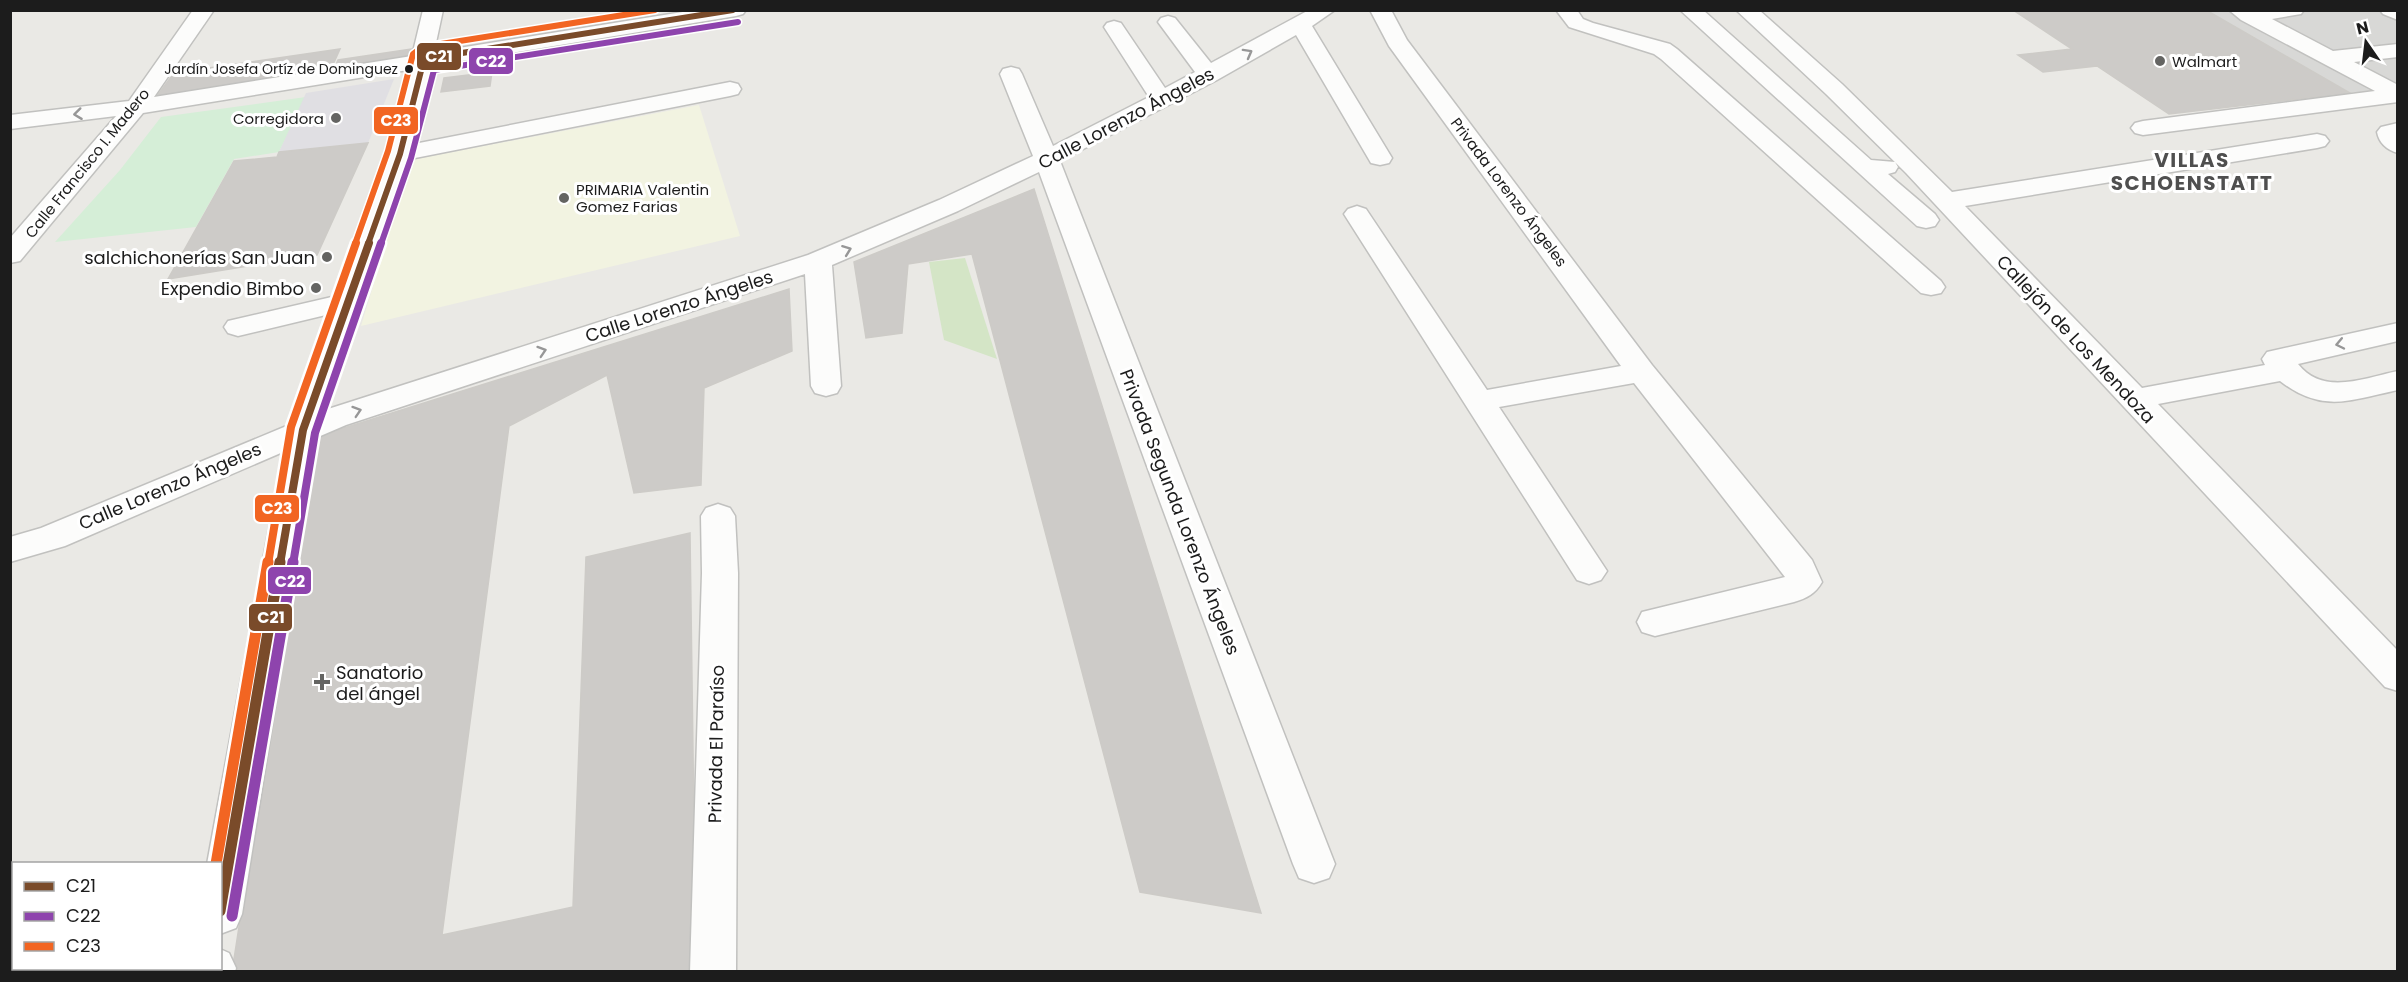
<svg xmlns="http://www.w3.org/2000/svg" width="2408" height="982" viewBox="0 0 2408 982" font-family="Poppins,sans-serif">
	<style>
		.education { fill: #f2f3e1 }
		.religious { fill: #d8d8d6 }
		.grass { fill: #d4e5c6 }
		.park { fill: #d5eed7 }
		.plaza { fill: #e0dfe3 }
		.building { fill: #cdcbc8; stroke: #cdcbc7; stroke-width: 1.5 }
		.lines { fill: none; stroke-linecap: round; stroke-linejoin: round }
		.minor-casing { stroke: #c1c1bf; stroke-width: 3 }
		.minor { fill: #fcfcfb; fill-rule: evenodd }
		.bus-1-far2-casing { stroke: #fff; stroke-width: 9 }
		.bus-1-far1-casing { stroke: #fff; stroke-width: 13 }
		.bus-1-casing { stroke: #fff; stroke-width: 16 }
		.bus-2-far2-casing { stroke: #fff; stroke-width: 9 }
		.bus-2-far1-casing { stroke: #fff; stroke-width: 13 }
		.bus-2-casing { stroke: #fff; stroke-width: 16 }
		.bus-3-far2-casing { stroke: #fff; stroke-width: 9 }
		.bus-3-far1-casing { stroke: #fff; stroke-width: 13 }
		.bus-3-casing { stroke: #fff; stroke-width: 16 }
		.bus-1-far2 { stroke: #7a4b2a; stroke-width: 6 }
		.bus-1-far1 { stroke: #7a4b2a; stroke-width: 8 }
		.bus-1 { stroke: #7a4b2a; stroke-width: 11 }
		.bus-2-far2 { stroke: #8e44ad; stroke-width: 6 }
		.bus-2-far1 { stroke: #8e44ad; stroke-width: 8 }
		.bus-2 { stroke: #8e44ad; stroke-width: 11 }
		.bus-3-far2 { stroke: #f26522; stroke-width: 6 }
		.bus-3-far1 { stroke: #f26522; stroke-width: 8 }
		.bus-3 { stroke: #f26522; stroke-width: 11 }
		.oneway { stroke: #979797 }
		.poi-dot { fill: #646462; stroke: #fff; stroke-width: 2 }
		.bus-dot { fill: #1c1c1c; stroke: #fff; stroke-width: 2 }
		.labels { text-anchor: middle; dominant-baseline: central; stroke-width: 6; stroke-linejoin: round; paint-order: stroke }
		.far-bus-label { font-size: 14px; fill: #1c1c1c; stroke: #fff; text-anchor: end }
		.far-poi-label { font-size: 15px; fill: #1c1c1c; stroke: #fff; text-anchor: start }
		.far-street-label { font-size: 15px; fill: #1c1c1c; stroke: #fff }
		.street-label { font-size: 18px; fill: #1c1c1c; stroke: #fff }
		.poi-label { font-size: 18px; fill: #1c1c1c; stroke: #fff; text-anchor: end }
		.far-district-label { font-size: 20px; font-weight: bold; letter-spacing: 1.5px; fill: #4f4f4f; stroke: #fff }
		.line-badge { stroke: #fff; stroke-width: 2 }
		.badge-label { font-size: 16px; text-anchor: middle; font-weight: bold; fill: #fff }
	</style>
	<rect width="100%" height="100%" fill="#eae9e5"/>
	<!-- education -->
	<path class="education" d="M699 105 740 236 361 326 411 160Z"/>
	<!-- religious -->
	<path class="religious" d="M2206 11H2397V88L2350 93Z"/>
	<!-- grass -->
	<path class="grass" d="M965 258 997 359 944 340 929 262Z"/>
	<!-- park -->
	<path class="park" d="M306 97 279 152 234 159 196 227 55 242 120 170 161 117Z"/>
	<!-- plaza -->
	<path class="plaza" d="M394 79 368 143 279 152 306 93Z"/>
	<!-- building -->
	<path class="building" d="M2013 10H2206L2350 93 2169 114 2097 66 2043 72 2018 55 2072 49Z
		M340 49 331 69 157 96 174 73Z
		M412 49 409 56 335 67 338 60Z
		M492 72 490 86 441 92 444 78Z
		M368 143 317 255 168 279 234 161 277 157 279 152Z
		M1034 189 1261 913 1140 892 972 254 908 264 902 333 866 338 854 262Z
		M789 289 792 351 704 388 701 485 634 493 607 375 509 426 442 935 573 907 586 557 690 533 696 972H232L315 437Z"/>
	<g class="lines">
		<!-- minor casing -->
		<g class="minor-casing">
			<path id="minor" d="M193 10H214L154 97 412 56 423 10H443L434 52 695 10H746L743 14 736 16 431 66 414 144 730 82 738 84 741 89 738 94 730 96 410 159 325 410 808 255 939 200 1033 156 1000 74 1003 69 1011 67 1019 69 1022 74 1053 146 1149 97 1104 27 1107 23 1114 21 1121 23 1165 88 1195 72 1158 22 1161 18 1168 16 1175 18 1211 63 1309 10H1335L1312 26 1392 158 1389 163 1380 165 1371 163 1296 35 1217 80 1060 161 1335 864 1329 878 1314 883 1299 878 1293 864 1039 172 958 211 832 265 841 386 837 393 826 396 815 393 811 386 805 274 346 425 318 437 242 914 236 928 220 934V864H207L283 452 65 546 10 562V537L41 528 289 425 330 314 238 336 228 333 224 327 228 321 336 296 388 154 408 70 143 113 20 261 10 263V238L116 116 10 129V115L129 101Z
				M1370 10H1391L1407 40 1652 365 1812 560 1822 582C1815 594 1807 598 1794 602L1655 636 1642 632 1637 622 1642 612 1785 577 1634 383 1499 407 1607 571 1601 580 1589 584 1577 580 1344 214 1348 209 1357 206 1366 209 1487 390 1621 366 1389 46Z
				M1556 10H1577L1583 19 1593 23 1670 44 1677 49 1941 281 1945 287 1941 293 1931 295 1921 293 1661 59 1654 54 1569 27Z
				M1680 10H1703L1871 160 1895 162 1898 167 1895 172 1888 174 1935 214 1939 220 1935 226 1926 228 1917 226Z
				M1736 10H1759L1842 84 1952 192 2317 134 2325 136 2329 141 2325 146 2317 148 1965 206 2142 388 2265 365 2262 359 2267 352 2398 323V341L2298 364C2323 396 2364 378 2398 371V390C2350 400 2323 414 2280 381L2158 404 2398 651V691L2385 687 1906 173 1826 94Z
				M2229 10H2304L2301 14 2272 19 2333 51 2398 44V57L2354 62 2398 85V102L2143 135 2135 133 2131 128 2135 123 2143 121 2375 91 2241 20Z
				M2380 10H2398V20L2383 14Z
				M2398 123V153C2387 150 2379 143 2377 132L2381 127Z
				M718 504 730 508 735 516 738 573 736 972H690L702 573 701 516 706 508Z
				M10 917H14V959H10Z
				M220 949 229 953 236 968 235 972H189L190 968H220Z"/>
		</g>
		<!-- minor -->
		<use href="#minor" class="minor"/>
		<!-- bus-1-far2 casing -->
		<g class="bus-1-far2-casing">
			<path id="bus-1-far2" d="M368 244 400 154 424 59 733 10"/>
		</g>
		<!-- bus-1-far1 casing -->
		<g class="bus-1-far1-casing">
			<path id="bus-1-far1" d="M280 564 303 430 369 243"/>
		</g>
		<!-- bus-1 casing -->
		<g class="bus-1-casing">
			<path id="bus-1" d="M220 911 280 562"/>
		</g>
		<!-- bus-2-far2 casing -->
		<g class="bus-2-far2-casing">
			<path id="bus-2-far2" d="M381 244 411 158 434 70 738 22"/>
		</g>
		<!-- bus-2-far1 casing -->
		<g class="bus-2-far1-casing">
			<path id="bus-2-far1" d="M293 564 315 433 381 243"/>
		</g>
		<!-- bus-2 casing -->
		<g class="bus-2-casing">
			<path id="bus-2" d="M232 916 293 562"/>
		</g>
		<!-- bus-3-far2 casing -->
		<g class="bus-3-far2-casing">
			<path id="bus-3-far2" d="M355 244 388 151 413 54 422 47 655 10"/>
		</g>
		<!-- bus-3-far1 casing -->
		<g class="bus-3-far1-casing">
			<path id="bus-3-far1" d="M268 564 291 427 356 243"/>
		</g>
		<!-- bus-3 casing -->
		<g class="bus-3-casing">
			<path id="bus-3" d="M216 864 268 562"/>
		</g>
		<!-- bus-1-far2 -->
		<use href="#bus-1-far2" class="bus-1-far2"/>
		<!-- bus-1-far1 -->
		<use href="#bus-1-far1" class="bus-1-far1"/>
		<!-- bus-1 -->
		<use href="#bus-1" class="bus-1"/>
		<!-- bus-2-far2 -->
		<use href="#bus-2-far2" class="bus-2-far2"/>
		<!-- bus-2-far1 -->
		<use href="#bus-2-far1" class="bus-2-far1"/>
		<!-- bus-2 -->
		<use href="#bus-2" class="bus-2"/>
		<!-- bus-3-far2 -->
		<use href="#bus-3-far2" class="bus-3-far2"/>
		<!-- bus-3-far1 -->
		<use href="#bus-3-far1" class="bus-3-far1"/>
		<!-- bus-3 -->
		<use href="#bus-3" class="bus-3"/>
	</g>
	<!-- one-way arrows -->
	<defs><path id="oneway-chevron" d="M-2-3.5L2.5 0L-2 3.5" fill="none" stroke-width="1.6" stroke-linecap="round" stroke-linejoin="round" transform="scale(1.5)"/></defs>
	<g class="oneway">
		<use href="#oneway-chevron" transform="translate(1248 53) rotate(-29)"/>
		<use href="#oneway-chevron" transform="translate(78 114) rotate(173)"/>
		<use href="#oneway-chevron" transform="translate(847 250) rotate(-21)"/>
		<use href="#oneway-chevron" transform="translate(2340 344) rotate(168)"/>
		<use href="#oneway-chevron" transform="translate(542 351) rotate(-18)"/>
		<use href="#oneway-chevron" transform="translate(357 411) rotate(-18)"/>
	</g>
	<!-- markers -->
	<g class="poi-dot">
		<circle cx="2160" cy="61" r="6"/>
		<circle cx="336" cy="118" r="6"/>
		<circle cx="564" cy="198" r="6"/>
		<circle cx="327" cy="257" r="6"/>
		<circle cx="316" cy="288" r="6"/>
		<path d="M319 673h6v6h6v6h-6v6h-6v-6h-6v-6h6z"/>
	</g>
	<circle class="bus-dot" cx="409" cy="69" r="5"/>
	<g class="labels">
		<!-- far-bus labels -->
		<g class="far-bus-label">
			<text x="398" y="69">Jardín Josefa Ortíz de Dominguez</text>
		</g>
		<!-- far-poi labels -->
		<g class="far-poi-label">
			<text x="2172" y="61">Walmart</text>
			<text x="324" y="118" text-anchor="end">Corregidora</text>
			<text x="576" y="189">PRIMARIA Valentin<tspan x="576" dy="17">Gomez Farias</tspan></text>
		</g>
		<!-- far-street labels -->
		<g class="far-street-label">
			<text transform="translate(87 163) rotate(-51)">Calle Francisco I. Madero</text>
			<text transform="translate(1509 192) rotate(53)">Privada Lorenzo Ángeles</text>
		</g>
		<!-- street labels -->
		<g class="street-label">
			<text transform="translate(1126 118) rotate(-28)">Calle Lorenzo Ángeles</text>
			<text transform="translate(679 306) rotate(-18)">Calle Lorenzo Ángeles</text>
			<text transform="translate(2076 339) rotate(47)">Callejón de Los Mendoza</text>
			<text transform="translate(170 486) rotate(-23)">Calle Lorenzo Ángeles</text>
			<text transform="translate(1180 512) rotate(69)">Privada Segunda Lorenzo Ángeles</text>
			<text transform="translate(716 744) rotate(-89)">Privada El Paraíso</text>
		</g>
		<!-- poi labels -->
		<g class="poi-label">
			<text x="315" y="257">salchichonerías San Juan</text>
			<text x="304" y="288">Expendio Bimbo</text>
			<text x="336" y="672" text-anchor="start">Sanatorio<tspan x="336" dy="21">del ángel</tspan></text>
		</g>
		<!-- far-district labels -->
		<g class="far-district-label">
			<text x="2192" y="160">VILLAS<tspan x="2192" dy="23">SCHOENSTATT</tspan></text>
		</g>
	</g>
	<g class="line-badge">
		<rect x="416" y="42" width="46" height="29" rx="6" fill="#7a4b2a"/>
		<rect x="468" y="47" width="46" height="28" rx="6" fill="#8e44ad"/>
		<rect x="373" y="106" width="46" height="29" rx="6" fill="#f26522"/>
		<rect x="254" y="494" width="46" height="29" rx="6" fill="#f26522"/>
		<rect x="267" y="566" width="45" height="29" rx="6" fill="#8e44ad"/>
		<rect x="248" y="603" width="45" height="29" rx="6" fill="#7a4b2a"/>
	</g>
	<g class="badge-label">
		<text x="439" y="62">C21</text>
		<text x="491" y="67">C22</text>
		<text x="396" y="126">C23</text>
		<text x="277" y="514">C23</text>
		<text x="290" y="587">C22</text>
		<text x="271" y="623">C21</text>
	</g>
	<!-- border -->
	<rect width="2408" height="982" fill="none" stroke="#1c1c1c" stroke-width="24"/>
	<!-- legend -->
	<rect x="12" y="862" width="210" height="108" fill="#ffffff" stroke="#a4a4a4" stroke-width="1.5"/>
	<rect x="24" y="882" width="30" height="9" fill="#7a4b2a" stroke="#a4a4a4" stroke-width="1.5"/>
	<text x="66" y="892" font-size="18" fill="#1c1c1c">C21</text>
	<rect x="24" y="912" width="30" height="9" fill="#8e44ad" stroke="#a4a4a4" stroke-width="1.5"/>
	<text x="66" y="922" font-size="18" fill="#1c1c1c">C22</text>
	<rect x="24" y="942" width="30" height="9" fill="#f26522" stroke="#a4a4a4" stroke-width="1.5"/>
	<text x="66" y="952" font-size="18" fill="#1c1c1c">C23</text>
	<!-- north arrow -->
	<g transform="translate(2366 42) rotate(346)" stroke="#ffffff" stroke-width="4.5" paint-order="stroke">
	<path d="M0-4.5L10 22L0 15L-10 22Z" fill="#1c1c1c"/>
	<text y="-9" font-size="16" font-weight="bold" text-anchor="middle" fill="#1c1c1c">N</text>
	</g>
</svg>
